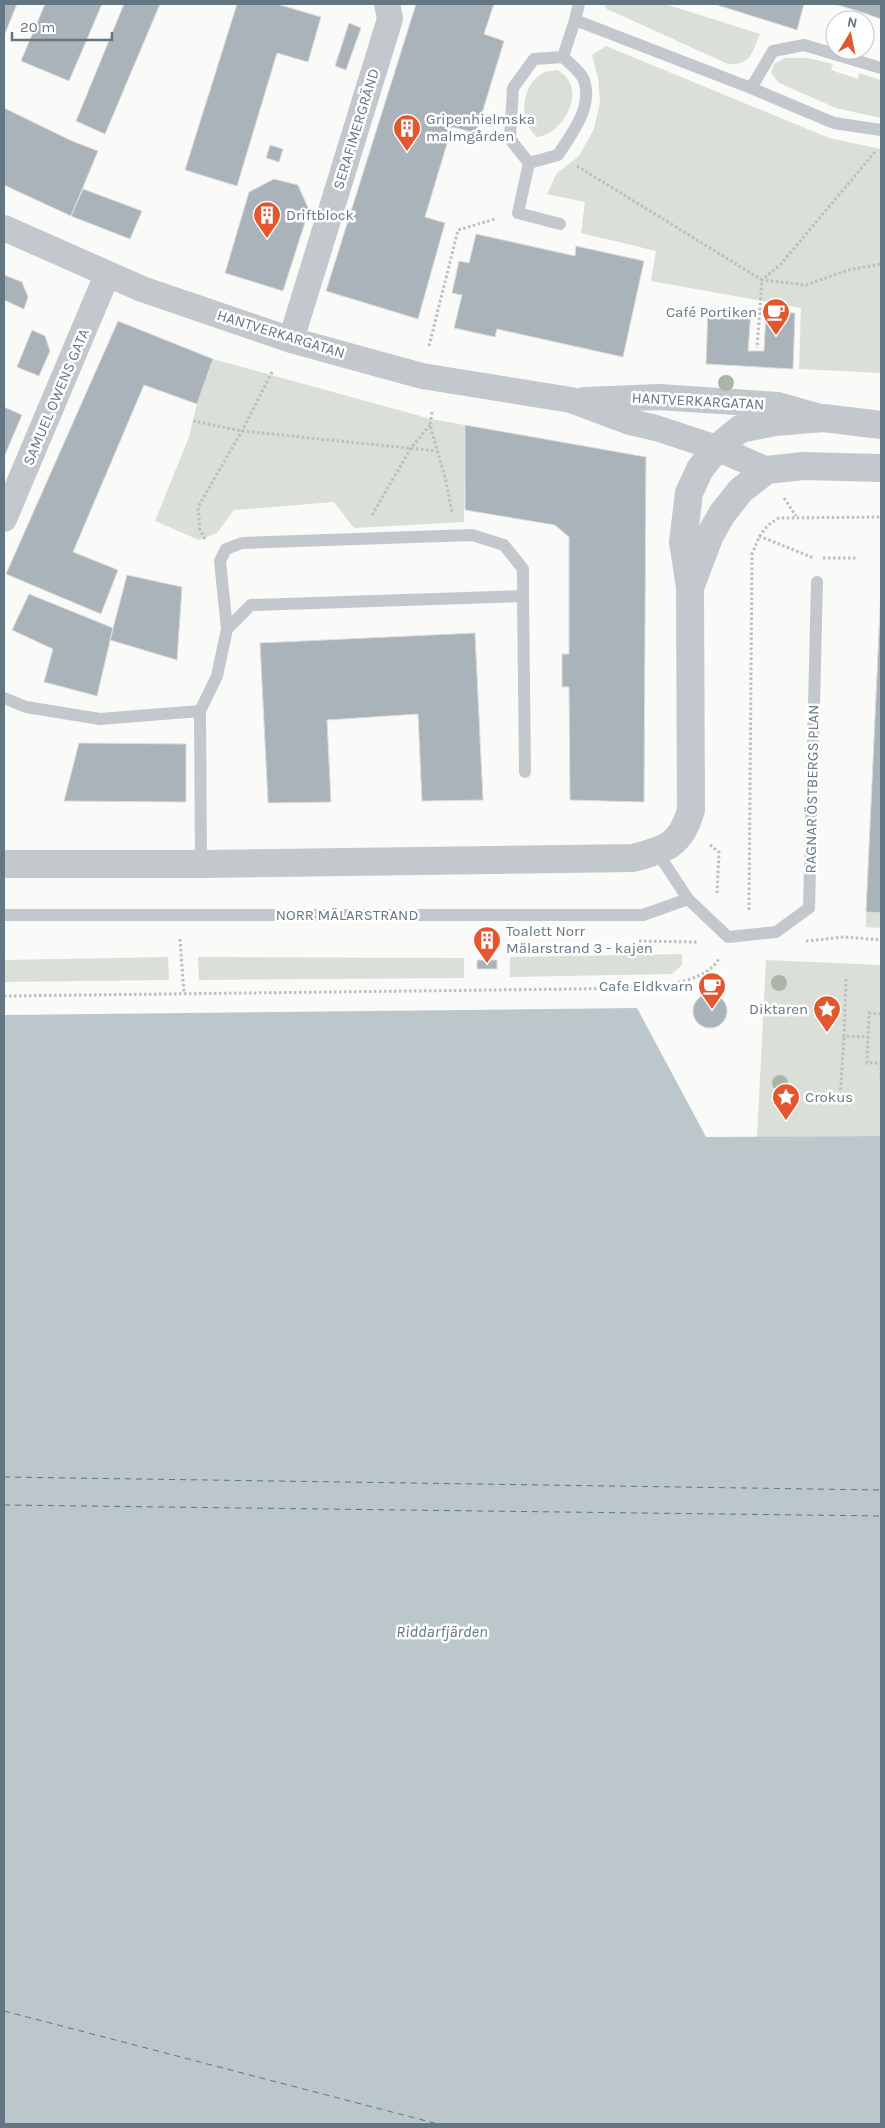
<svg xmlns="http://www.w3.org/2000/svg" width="885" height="2128" viewBox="0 0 885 2128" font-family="Karla,sans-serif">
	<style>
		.green { fill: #dadfd7 }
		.water { fill: #bbc7cb }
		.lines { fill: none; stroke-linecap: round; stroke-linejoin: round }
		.ferry { stroke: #60757c; stroke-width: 1; stroke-dasharray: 6 5; stroke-linecap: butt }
		.building { fill: #aab3b9; stroke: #dcdcda }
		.path { stroke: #bbbfc2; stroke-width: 3; stroke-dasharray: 2.5 2.5; stroke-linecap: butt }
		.service { stroke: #c3c8cc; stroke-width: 12 }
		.minor { stroke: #c3c8cc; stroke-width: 26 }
		.tertiary { stroke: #c3c8cc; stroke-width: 28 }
		.tree { fill: #aab4a7 }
		.labels { text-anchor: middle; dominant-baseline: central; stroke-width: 5; stroke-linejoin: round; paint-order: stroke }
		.poi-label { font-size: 15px; fill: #657683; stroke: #fff; text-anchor: start }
		.street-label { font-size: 15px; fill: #657683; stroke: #fff }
		.water-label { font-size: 16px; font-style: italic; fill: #60757c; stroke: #fff }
	</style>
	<rect width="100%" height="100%" fill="#fafaf8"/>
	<!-- green -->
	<path class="green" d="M604 4H665L760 34C752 52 751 66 728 64L607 9Z
		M606 46 829 138 881 149V373L799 369 801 308 651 281 656 251 581 233 585 202 547 194 557 173 579 156 594 129 600 102 598 78 592 55Z
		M785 58H808L833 64 831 70 858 79 859 73 881 80V118L836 108 779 83 771 73 774 64Z
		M557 70C560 72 564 74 566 77 584 98 560 135 537 137 517 121 521 83 545 72 549 71 553 71 557 70Z
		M213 359 431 419 465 425 464 522 354 528 334 502 234 510 217 533 199 540 155 521 189 437 197 404Z
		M866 912 881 913V928L866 927Z
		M682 954V965L672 974 510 977V957Z
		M168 957 169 980 4 982V960Z
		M198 957 464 958V978L199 980Z
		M766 960 881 965V1136L757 1137Z"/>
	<!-- water -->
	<path class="water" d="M637 1008 706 1137 881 1136V2124H4V1015Z"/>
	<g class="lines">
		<!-- ferry -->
		<path class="ferry" d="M4 1477 881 1490
			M4 1505 881 1516
			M4 2011 438 2124"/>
	</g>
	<!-- building -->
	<path class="building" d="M4 4H17L4 36Z
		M45 4H102L69 81 21 61Z
		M124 4H160L105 134 76 121Z
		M237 4H277L321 17 308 62 277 53 237 186 185 170Z
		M416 4H494L484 34 504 41 476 133 452 127 425 217 445 223 418 319 326 291Z
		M714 4H804L797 30Z
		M835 4H881V19L864 13Z
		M349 23 361 28 346 70 335 66Z
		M4 108 72 141 98 151 71 216 4 185Z
		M270 145 283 149 279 162 266 158Z
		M274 179 298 185 309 210 283 291 225 273 249 192Z
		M83 189 142 211 130 239 71 216Z
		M476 234 575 256 576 246 644 261 623 357 497 329 495 337 454 328 462 295 452 293 459 261 469 263Z
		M4 275 22 282 28 297 24 309 4 300Z
		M708 308 751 311 748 351H764L766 311 795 313 793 369 706 364Z
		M118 321 213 359 197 404 144 385 73 552 118 570 101 614 6 574Z
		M32 330 45 336 50 351 39 376 17 367Z
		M4 407 22 415 4 457Z
		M465 425 646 457 644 802 570 800 569 687H562V654H569V537L555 525 465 510Z
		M127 575 182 587 177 660 110 640Z
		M881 588V913L866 912Z
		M29 594 113 628 97 696 44 682 53 649 12 630Z
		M475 633 483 800 422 801 418 714 327 720 331 802 268 803 260 643Z
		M79 743 186 744V802L64 801Z
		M477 960H497V969H477Z
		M693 1011a17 17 0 1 1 34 0a17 17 0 1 1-34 0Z"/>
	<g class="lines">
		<!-- path -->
		<path class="path" d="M875 152 780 265 762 280 806 285 848 270 881 264
			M577 166 762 280 757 348
			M429 346 458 230 495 219
			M432 412 430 425 446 481 452 513
			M193 421 242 431 437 451
			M784 498 796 516
			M372 515 411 448 430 425
			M759 536 814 558
			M205 539 200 530 198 507 242 431 273 370
			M823 558H856
			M710 845 719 852 717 894
			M749 910 752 554C759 537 762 527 779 518L881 517
			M180 939 184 994
			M639 941 698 942
			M806 941 844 937 881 940
			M846 979 844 1036 868 1037
			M4 996 656 988C676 982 709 979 719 958
			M881 1014 869 1013 867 1063H881V1082
			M840 1100 844 1036"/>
		<!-- service -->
		<path class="service" d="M579 4 575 20 751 88 834 123 881 130
			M563 57C569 63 581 72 584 80 593 108 572 133 558 155L529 163 510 139 513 88 534 59Z
			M563 57 575 20
			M751 88 773 51 804 45 881 68
			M529 163 518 213 560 224
			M227 629 220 561 226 549 242 543 472 535 504 545 523 569V596
			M4 698 26 707 100 719 200 711 217 676 227 629 251 605 523 596 525 772
			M200 711 201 864
			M657 852 688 899 728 937 776 932 809 908 817 582
			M4 915H643L688 899"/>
		<!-- minor -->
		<path class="minor" d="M4 228 142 289 291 340 422 376 571 400 630 422 656 428 717 448 767 470
			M291 340 390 19 387 4
			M584 400 659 397 778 405 820 417
			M4 519 107 275"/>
		<!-- tertiary -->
		<path class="tertiary" d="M691 585 710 535 722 514 741 490 767 470 803 466 881 468
			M4 864H201L633 858C667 849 681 845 691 810L690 587 683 542 689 493 700 469 717 448 740 429 775 422 824 418 881 425"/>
	</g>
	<!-- trees -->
	<g class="tree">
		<circle cx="726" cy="383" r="8"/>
		<circle cx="779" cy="983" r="8"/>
		<circle cx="780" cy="1083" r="8"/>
	</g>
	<!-- icons -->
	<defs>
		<g id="building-pin" transform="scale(1.4375)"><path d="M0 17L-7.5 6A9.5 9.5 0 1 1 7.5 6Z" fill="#e4572e" stroke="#fff"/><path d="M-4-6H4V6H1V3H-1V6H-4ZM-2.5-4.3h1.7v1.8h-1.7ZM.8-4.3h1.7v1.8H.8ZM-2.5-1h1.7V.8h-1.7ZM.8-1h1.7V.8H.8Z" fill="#fff"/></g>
		<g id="cafe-pin" transform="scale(1.4375)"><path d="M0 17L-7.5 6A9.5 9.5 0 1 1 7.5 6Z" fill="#e4572e" stroke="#fff"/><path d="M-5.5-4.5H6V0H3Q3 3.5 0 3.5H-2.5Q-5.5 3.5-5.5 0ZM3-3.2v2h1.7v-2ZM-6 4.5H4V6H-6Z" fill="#fff"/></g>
		<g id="sight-pin" transform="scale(1.4375)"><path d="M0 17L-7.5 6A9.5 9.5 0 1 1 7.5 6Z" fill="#e4572e" stroke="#fff"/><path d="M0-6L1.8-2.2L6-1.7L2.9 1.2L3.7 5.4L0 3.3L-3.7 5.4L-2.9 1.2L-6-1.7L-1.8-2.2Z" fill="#fff"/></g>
	</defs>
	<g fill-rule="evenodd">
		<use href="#building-pin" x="407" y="128"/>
		<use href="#building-pin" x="267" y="215"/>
		<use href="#cafe-pin" x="776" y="312"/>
		<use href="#building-pin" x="487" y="940"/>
		<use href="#cafe-pin" x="712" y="986"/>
		<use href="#sight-pin" x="827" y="1009"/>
		<use href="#sight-pin" x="786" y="1097"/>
	</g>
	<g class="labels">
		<!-- poi labels -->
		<g class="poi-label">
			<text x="426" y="119">Gripenhielmska<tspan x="426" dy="17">malmgården</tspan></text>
			<text x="286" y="215">Driftblock</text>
			<text x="757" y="312" text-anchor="end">Café Portiken</text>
			<text x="506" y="931">Toalett Norr<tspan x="506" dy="17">Mälarstrand 3 - kajen</tspan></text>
			<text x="693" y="986" text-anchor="end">Cafe Eldkvarn</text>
			<text x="808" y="1009" text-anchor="end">Diktaren</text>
			<text x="805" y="1097">Crokus</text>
		</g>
		<!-- street labels -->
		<g class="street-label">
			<text transform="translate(356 129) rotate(-73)">SERAFIMERGRÄND</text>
			<text transform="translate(281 334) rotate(17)">HANTVERKARGATAN</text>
			<text transform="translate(56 397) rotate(-67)">SAMUEL OWENS GATA</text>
			<text transform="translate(698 401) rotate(3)">HANTVERKARGATAN</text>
			<text transform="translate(812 789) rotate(-89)">RAGNAR ÖSTBERGS PLAN</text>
			<text x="347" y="915">NORR MÄLARSTRAND</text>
		</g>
		<!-- water labels -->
		<g class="water-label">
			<text x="442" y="1631">Riddarfjärden</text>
		</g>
	</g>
	<!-- border -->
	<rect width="885" height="2128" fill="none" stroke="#657683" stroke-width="10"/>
	<!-- north arrow -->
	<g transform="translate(850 35) rotate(10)"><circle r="24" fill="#ffffff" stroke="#c1c8cd"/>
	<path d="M0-4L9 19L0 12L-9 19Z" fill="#e4572e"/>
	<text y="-8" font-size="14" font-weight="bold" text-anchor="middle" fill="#657683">N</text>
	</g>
	<!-- scale -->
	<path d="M12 32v8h100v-8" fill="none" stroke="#657683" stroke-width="2.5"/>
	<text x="20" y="32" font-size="15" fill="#657683" stroke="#ffffff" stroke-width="4" paint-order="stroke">20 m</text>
</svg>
